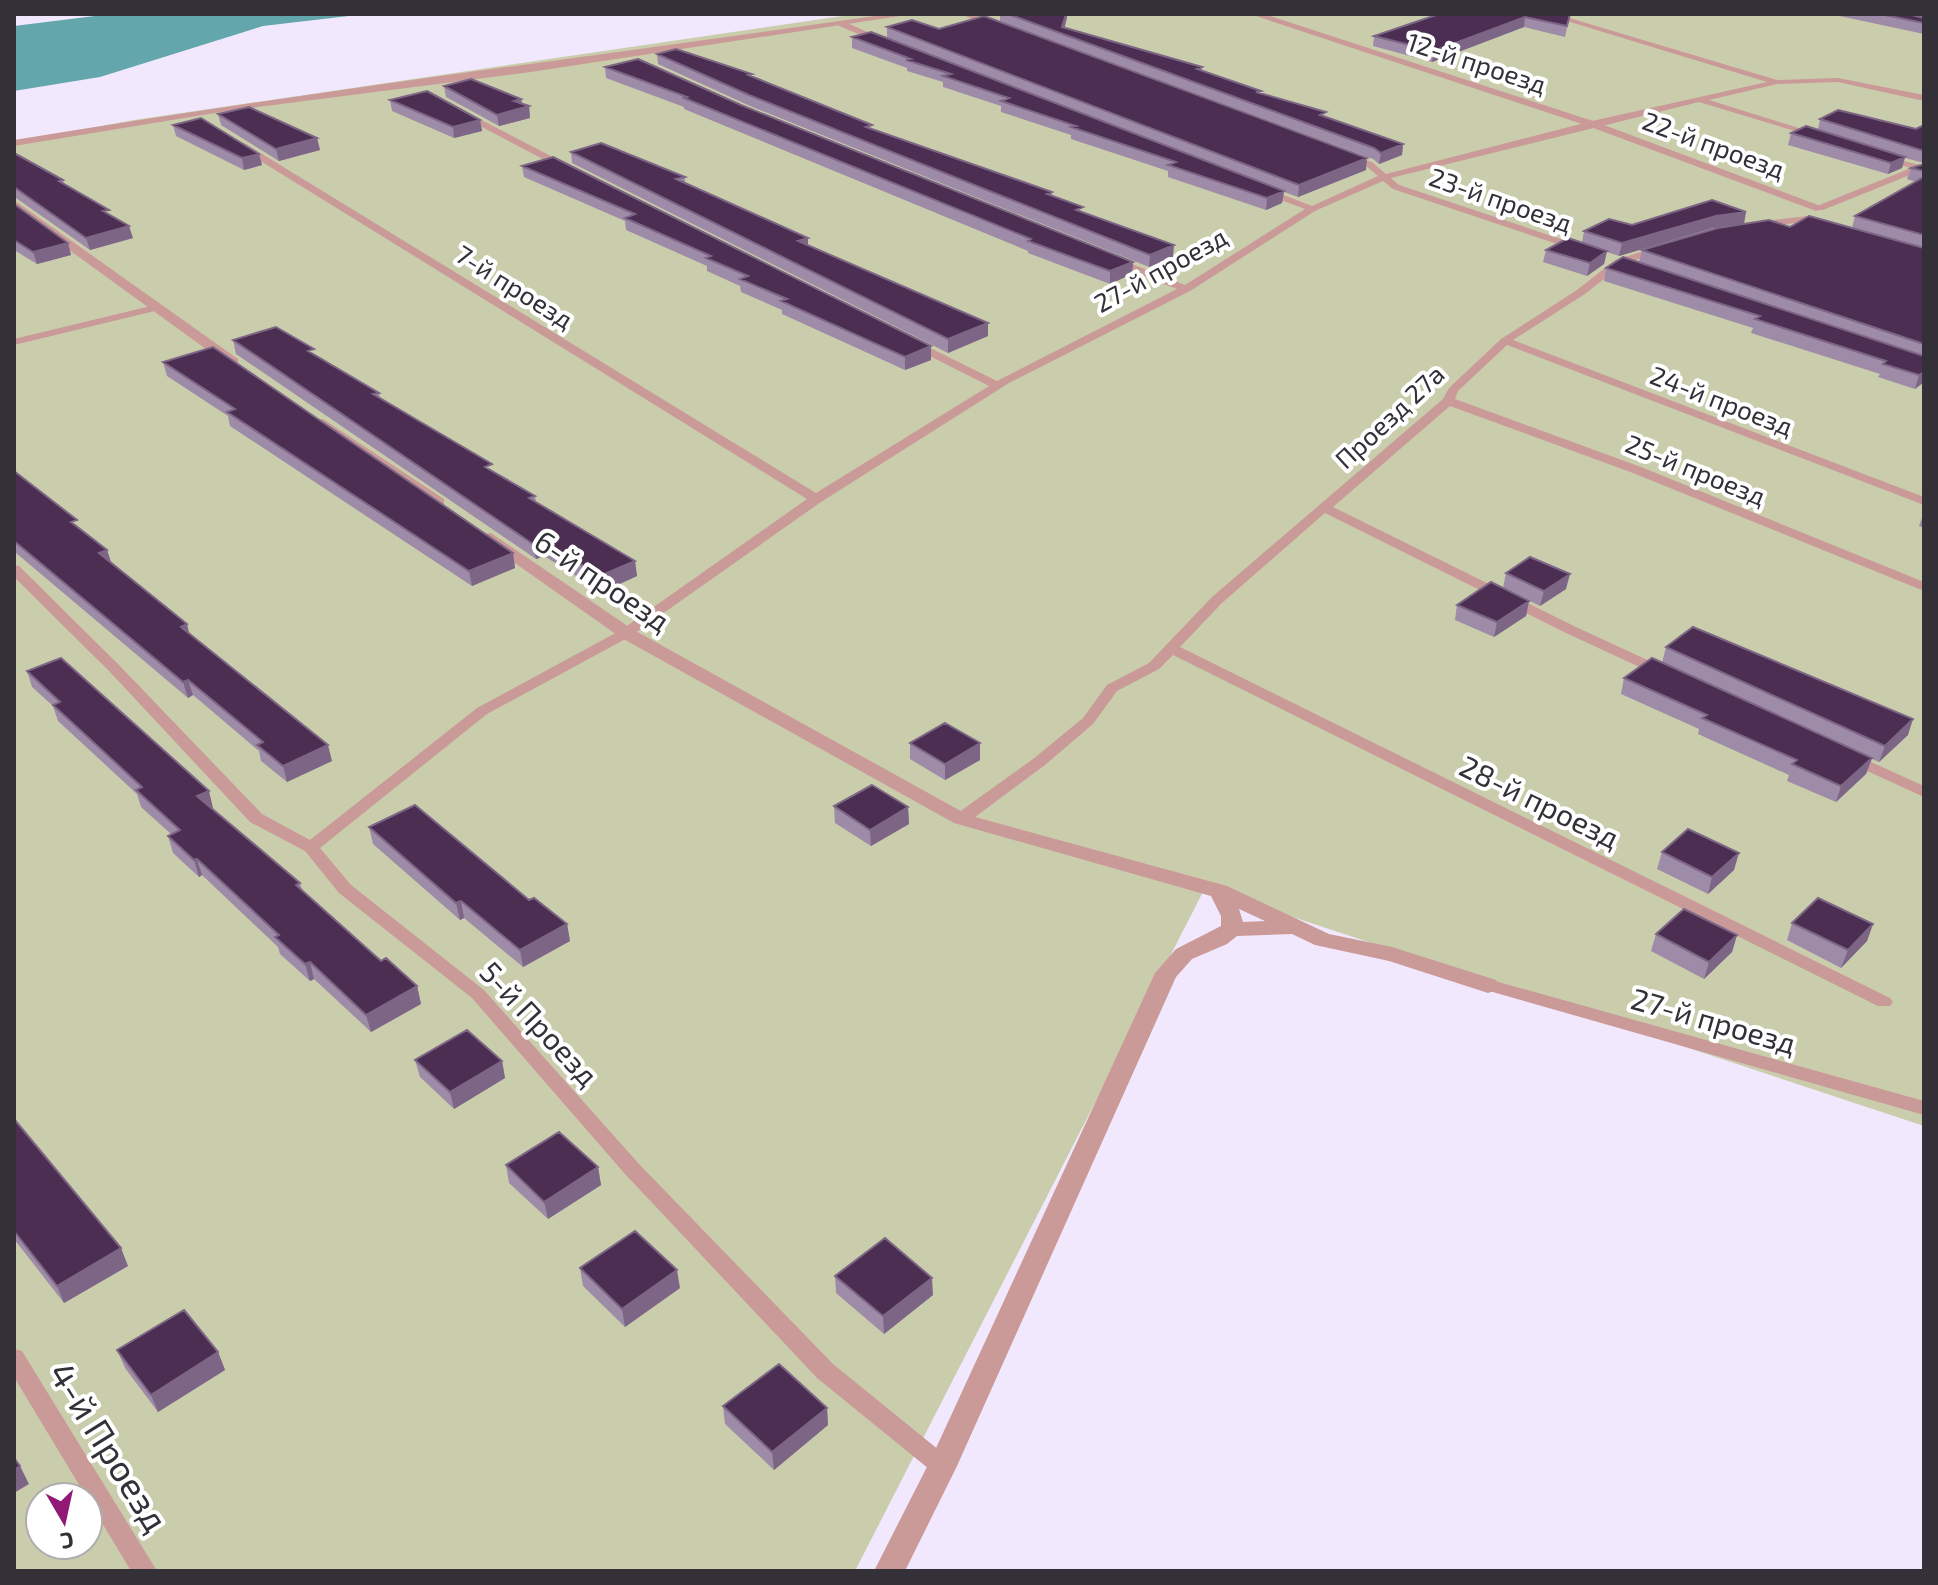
<svg xmlns="http://www.w3.org/2000/svg" width="1938" height="1585" viewBox="0 0 1938 1585" font-family="'Exo 2',sans-serif">
	<style>
		.green { fill: #cacdab; fill-rule: evenodd }
		.water { fill: #63a6ac }
		.lines { fill: none; stroke-linecap: round; stroke-linejoin: round }
		.lane { fill: #ca9a99; fill-rule: evenodd }
		.street { fill: #ca9a99; fill-rule: evenodd }
		.wall { fill: #9e8ba7 }
		.shaded-wall { fill: #7d6685 }
		.building { fill: #4b2e51; stroke: #7d6685; stroke-width: 2 }
		.labels { text-anchor: middle; dominant-baseline: central; stroke-width: 8; stroke-linejoin: round; paint-order: stroke }
		.far-street-label { font-size: 26px; fill: #343038; stroke: #fff }
		.street-label { font-size: 30px; fill: #343038; stroke: #fff }
		.near-street-label { font-size: 36px; fill: #343038; stroke: #fff }
	</style>
	<rect width="100%" height="100%" fill="#f2e8fd"/>
	<!-- green -->
	<path class="green" d="M856 14H1924V1126L1205 888 855 1571H14V142L134 120ZM40 1497H88V1545H40Z"/>
	<!-- water -->
	<path class="water" d="M111 14H366L263 26 100 77 14 91V26Z"/>
	<g class="lines">
		<!-- lane -->
		<path class="lane" d="M961 14H972L997 25 990 27Z
			M1544 14H1556L1777 80 1838 78 1924 95V101L1838 82 1777 84 1709 100 1818 134V138L1699 102 1391 178 1399 185 1585 247V251L1581 252 1393 189 1383 181 1315 211 1190 291 1009 383 821 502 631 636 487 714 320 848 351 885 484 990 639 1164 833 1364 950 1459 954 1466 950 1473 942 1476 934 1473 817 1378 625 1174 472 998 339 893 305 851 250 822 109 671 14 577V565L19 566 119 665 262 814 310 840 477 708 621 630 807 499 238 147V143H244L816 493 989 386 908 345V341H916L997 381 1177 289 1109 262V258H1117L1185 285 1305 209 1262 193V189H1268L1312 206 1378 176 1366 166 1346 158V154L1372 162 1386 174 1592 121 1767 82Z
			M839 22H845L890 42 883 44 839 26Z
			M464 111 570 166 572 168 564 170 461 116 460 114Z
			M1880 155 1924 166V172L1920 171 1823 210H1817V206L1911 168 1880 159Z
			M1808 216 1811 217V221L1756 228 1751 225 1756 222Z
			M1660 246 1664 247V251L1623 264 1585 294 1513 340 1924 497V505L1507 345 1458 391 1455 399 1641 467 1924 582V591L1633 473 1450 406 1333 507 1576 627 1669 670 1671 673 1669 676H1659L1566 633 1325 513 1222 603 1180 647 1890 998 1893 1002 1890 1006H1878L1173 655 1159 669 1117 691 1093 724 1045 765 967 823H955L953 819 955 815 1033 759 1083 718 1107 685 1149 663 1212 597 1443 399 1449 388 1501 339 1577 290 1615 260Z
			M159 304 164 307 163 309 14 345V339Z
			M1849 752 1924 786V797L1843 760 1841 757 1843 754Z
			M1488 979 1924 1101V1115L1482 989 1479 985 1482 981Z
			M14 1349 22 1351 157 1571H131L14 1377Z"/>
		<!-- street -->
		<path class="street" d="M889 14H913L531 72 227 111 14 146V140C305 92 597 56 889 14Z
			M1250 14H1264L1596 122 1826 208 1816 211 1588 126Z
			M14 200 238 359V365H228L14 210Z
			M323 419 444 499V505H432L318 426V420Z
			M491 533 632 629 968 815 1227 886 1329 934 1392 947 1496 980 1499 985 1496 990 1488 993 1389 961 1315 945 1292 934 1237 936 1227 944 1192 959 1176 977 957 1466 905 1571H874L931 1459 1155 973 1176 949 1221 926V916L1211 896 954 823 620 637 485 542 483 538 485 534ZM1239 909 1265 921 1243 922Z"/>
	</g>
	<!-- wall -->
	<path class="wall" d="M1000 14H1067L1064 28 1202 67V71L1261 91 1260 94 1403 144 1402 155 1379 164 1373 159 1000 21Z
		M1439 14H1570L1565 37 1524 27 1432 62 1373 46 1374 36Z
		M1830 14H1924V34Z
		M887 27 1366 170 1298 197 1284 192 1282 203 1266 210 1168 177V171L1071 139V135L1001 112V106L943 87V82L907 71V68L852 48V37L887 38Z
		M657 54 752 74V77L872 129 1052 192V196L1173 257 1149 267 750 106 658 64Z
		M605 67 741 105 1133 262 1132 274 1110 284 1028 253V251L684 109V107L606 78Z
		M444 86 521 99 522 104 529 106 530 118 499 126 446 97Z
		M390 100 480 120 482 131 454 138 392 111Z
		M218 114 317 138 320 150 279 161 221 125Z
		M1820 119 1916 129 1924 125V163L1905 158 1902 168 1888 174 1788 145 1791 133 1818 130Z
		M173 125 259 154 262 165 244 170 176 136Z
		M571 152 685 177V183L808 246 988 323V336L948 353 572 163Z
		M14 153 63 180 64 184 111 215 133 238 90 250 16 198H14Z
		M553 157 931 346V360L905 370 782 314V310L741 292 740 286 707 271V266L626 230 625 221 524 177 522 166Z
		M1924 164V382L1915 389 1878 377 1880 374 1751 333 1753 328 1604 281 1606 268 1639 262 1642 250 1729 226 1713 228 1619 256 1607 252 1604 264 1587 276 1543 262 1546 250 1582 243 1584 231 1632 225 1744 224 1790 227 1852 228 1855 216 1916 182 1907 179 1911 168Z
		M14 204 68 243 71 255 37 264 14 250Z
		M233 340 316 355 379 393 380 398 493 472 535 496 536 502 635 561 637 576 602 592 544 556 536 559 236 354Z
		M163 362 513 553 515 568 472 586 230 426 228 416 167 376Z
		M14 471 79 528 107 550 111 562 332 761 287 782 261 761 259 751 193 695 188 698 16 553 14 556Z
		M1924 512V528L1919 526Z
		M1506 573 1566 589 1540 606 1503 588Z
		M1529 601 1526 616 1494 637 1455 620 1457 605Z
		M1666 647 1908 735 1879 762 1872 759 1866 774 1836 802 1787 781 1789 775 1698 734 1699 729 1621 694 1624 678 1662 663Z
		M27 671 213 808 212 809 300 883 302 890 381 961 417 986 421 1004 371 1032 314 979 310 981 280 954 278 947 202 875 199 877 173 853 168 836 171 834 141 807 137 794 58 721 53 706 32 687Z
		M910 743 980 760 945 780 910 759Z
		M834 806 908 807 909 824 871 846 835 823Z
		M369 827 529 900 567 924 570 941 523 967 464 918 460 920 373 844Z
		M1662 852 1734 870 1708 894 1657 869Z
		M1792 923 1873 924 1867 941 1841 968 1787 940Z
		M1656 934 1737 935 1732 952 1704 979 1651 951Z
		M415 1060 502 1061 505 1078 454 1109 420 1077Z
		M14 1119 128 1266 64 1303 14 1239Z
		M506 1165 598 1167 601 1185 548 1219 509 1183Z
		M580 1268 680 1288 625 1327 583 1286Z
		M835 1276 933 1295 884 1334 836 1293Z
		M117 1350 218 1352 225 1370 158 1412 125 1368Z
		M723 1406 827 1408 828 1425 774 1470 725 1424Z"/>
	<!-- shaded-wall -->
	<path class="shaded-wall" d="M1066 14H1067V18L1063 34 1062 27Z
		M1525 17 1524 27 1432 62 1434 51Z
		M521 99 523 108 529 106 530 118 499 126 497 115 514 101Z
		M480 120 482 131 454 138 453 127Z
		M317 138 320 150 279 161 276 149Z
		M1403 144 1402 155 1379 164 1381 153Z
		M259 154 262 165 244 170 242 158Z
		M1905 157 1902 168 1888 174 1891 163Z
		M1367 158 1366 170 1298 197 1299 185Z
		M1284 191 1282 203 1266 210 1267 198Z
		M1746 212 1744 224 1713 228 1619 256 1622 243 1716 216Z
		M129 226 133 238 90 250 86 238Z
		M808 238V250L798 241Z
		M68 243 71 255 37 264 33 252Z
		M1174 245 1173 257 1149 267 1150 255Z
		M1607 251 1604 264 1587 276 1590 263Z
		M1133 262 1132 274 1110 284V271Z
		M988 323V336L948 353V339Z
		M931 346V360L905 370V357Z
		M1924 372V382L1915 389 1919 375Z
		M542 541 544 556 536 559 533 544Z
		M107 550 112 565 99 553Z
		M513 553 515 568 472 586 469 571Z
		M635 561 637 576 602 592 600 576Z
		M1570 574 1566 589 1540 606 1544 591Z
		M1529 601 1526 616 1494 637 1497 622Z
		M187 624 191 640 181 627Z
		M188 680 193 695 188 698 183 682Z
		M1913 719 1908 735 1879 762 1885 746Z
		M980 743V760L945 780V764Z
		M328 745 332 761 287 782 283 766Z
		M1872 758 1866 774 1836 802 1841 786Z
		M209 791 213 808 202 813 197 796Z
		M908 807 909 824 871 846 870 830Z
		M1739 853 1734 870 1708 894 1712 877Z
		M197 859 202 875 199 877 194 860Z
		M461 901 464 918 460 920 456 903Z
		M567 924 570 941 523 967 520 950Z
		M1873 924 1867 941 1841 968 1848 950Z
		M1737 935 1732 952 1704 979 1709 962Z
		M310 962 314 979 310 981 305 964Z
		M417 986 421 1004 371 1032 366 1015Z
		M502 1061 505 1078 454 1109 450 1092Z
		M598 1167 601 1185 548 1219 544 1202Z
		M121 1248 128 1266 64 1303 57 1286Z
		M677 1270 680 1288 625 1327 622 1309Z
		M932 1278 933 1295 884 1334 883 1316Z
		M218 1352 225 1370 158 1412 151 1395Z
		M827 1408 828 1425 774 1470 772 1452Z
		M20 1466 29 1484 14 1493V1470Z"/>
	<!-- building -->
	<path class="building" d="M1008 14H1066L1062 27 1202 67 1197 69 1261 91 1256 92 1326 112 1320 115 1403 144 1381 153 1374 148Z
		M1439 14H1570L1567 26 1525 17 1434 51 1374 36Z
		M1880 14H1908L1924 18V23Z
		M984 16 1367 158 1299 185 887 27 912 20 939 29Z
		M871 32 1284 191 1267 198 1168 165 1176 162 1071 127 1076 126 1001 101 1009 98 943 76 951 74 906 60 911 59 852 37Z
		M676 49 752 74 748 75 872 125 866 127 1052 192 1047 194 1083 207 1076 210 1174 245 1150 255 749 95 657 54Z
		M638 59 741 105 1133 262 1110 271 1028 241 1031 239 684 98 687 97 605 67Z
		M471 79 521 99 514 101 529 106 497 115 444 86Z
		M427 91 480 120 453 127 390 100Z
		M249 107 317 138 276 149 218 114Z
		M1838 110 1916 129 1924 125V151L1820 119Z
		M201 118 259 154 242 158 173 125Z
		M1806 126 1905 157 1891 163 1791 133Z
		M601 143 685 177 676 179 808 238 798 241 988 323 948 339 571 152Z
		M14 153 63 180 59 181 109 210 103 211 129 226 86 238 14 187Z
		M553 157 931 346 905 357 781 301 787 299 740 279 748 276 706 258 711 256 625 218 635 214 522 166Z
		M1924 164V171L1911 168Z
		M1924 177V235L1855 216Z
		M1712 200 1746 212 1716 216 1622 243 1584 231 1609 219 1632 225Z
		M14 204 68 243 33 252 14 240Z
		M1809 216 1924 248V344L1642 250 1718 228 1769 220 1790 227Z
		M1568 238 1607 251 1590 263 1546 250Z
		M1623 257 1924 356V372L1919 375 1883 364 1886 361 1755 319 1760 316 1606 268Z
		M276 327 314 349 308 351 379 393 373 394 492 464 485 467 535 496 529 498 635 561 600 576 542 541 533 544 233 340Z
		M213 347 513 553 469 571 227 412 235 409 163 362Z
		M14 471 77 520 71 522 107 550 99 553 187 624 181 627 328 745 283 766 257 745 263 742 188 680 183 682 14 541Z
		M1530 557 1570 574 1544 591 1506 573Z
		M1491 582 1529 601 1497 622 1457 605Z
		M1693 627 1913 719 1885 746 1666 647Z
		M61 658 209 791 197 796 300 883 296 885 381 961 386 958 417 986 366 1015 310 962 305 964 275 937 279 935 197 859 194 860 168 836 180 830 136 790 142 787 53 705 60 702 27 671Z
		M1652 658 1872 758 1841 786 1792 764 1797 760 1702 718 1707 715 1624 678Z
		M945 723 980 743 945 764 910 743Z
		M872 785 908 807 870 830 834 806Z
		M415 805 529 900 534 898 567 924 520 950 461 901 456 903 369 827Z
		M1688 829 1739 853 1712 877 1662 852Z
		M1818 898 1873 924 1848 950 1792 923Z
		M1684 909 1737 935 1709 962 1656 934Z
		M467 1030 502 1061 450 1092 415 1060Z
		M14 1119 121 1248 57 1286 14 1231Z
		M559 1132 598 1167 544 1202 506 1165Z
		M635 1231 677 1270 622 1309 580 1268Z
		M885 1238 932 1278 883 1316 835 1276Z
		M184 1310 218 1352 151 1395 117 1350Z
		M779 1364 827 1408 772 1452 723 1406Z
		M14 1458 20 1466 14 1470Z"/>
	<g class="labels">
		<!-- far-street labels -->
		<g class="far-street-label">
			<text transform="translate(1477 62) rotate(18)">12-й проезд</text>
			<text transform="translate(1714 144) rotate(20)">22-й проезд</text>
			<text transform="translate(1501 199) rotate(19)">23-й проезд</text>
			<text transform="translate(1160 269) rotate(-29)">27-й проезд</text>
			<text transform="translate(515 286) rotate(32)">7-й проезд</text>
			<text transform="translate(1722 400) rotate(21)">24-й проезд</text>
			<text transform="translate(1389 416) rotate(-43)">Проезд 27а</text>
			<text transform="translate(1696 469) rotate(22)">25-й проезд</text>
		</g>
		<!-- street labels -->
		<g class="street-label">
			<text transform="translate(603 580) rotate(34)">6-й проезд</text>
			<text transform="translate(1540 801) rotate(26)">28-й проезд</text>
			<text transform="translate(1714 1020) rotate(16)">27-й проезд</text>
			<text transform="translate(540 1023) rotate(47)">5-й Проезд</text>
		</g>
		<!-- near-street labels -->
		<g class="near-street-label">
			<text transform="translate(110 1446) rotate(58)">4-й Проезд</text>
		</g>
	</g>
	<!-- border -->
	<rect width="1938" height="1585" fill="none" stroke="#343038" stroke-width="32"/>
	<!-- north arrow -->
	<g transform="translate(64 1521) rotate(171)"><circle r="38" fill="#ffffff" stroke="#aeacaf" stroke-width="2"/>
	<path d="M0-6L14 30L0 20L-14 30Z" fill="#911875"/>
	<text y="-12" font-size="22" font-weight="bold" text-anchor="middle" fill="#343038">С</text>
	</g>
</svg>
